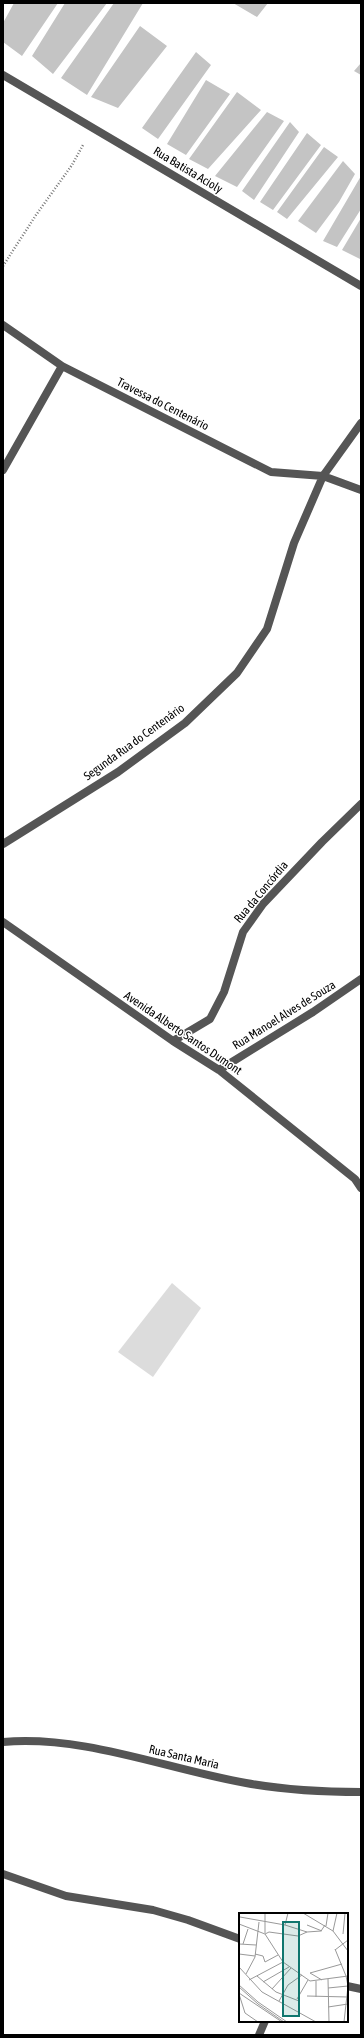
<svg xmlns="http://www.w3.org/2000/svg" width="364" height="2038" viewBox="0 0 364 2038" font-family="'Asap Condensed',sans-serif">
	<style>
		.green { fill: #dcdcdc }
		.building { fill: #c4c4c4 }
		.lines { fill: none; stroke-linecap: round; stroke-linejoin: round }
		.path { stroke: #777; stroke-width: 2.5; stroke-dasharray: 1 2; stroke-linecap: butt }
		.minor { stroke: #555; stroke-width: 8 }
		.labels { text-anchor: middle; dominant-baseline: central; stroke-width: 3; stroke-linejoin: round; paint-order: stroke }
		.street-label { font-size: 12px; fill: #000; stroke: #fff }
		.inset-road { fill: none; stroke: #999; stroke-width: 1 }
		.view { fill: #0f766e; fill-opacity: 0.15; stroke: #0f766e; stroke-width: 2 }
		.inset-edge { fill: none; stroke: #000; stroke-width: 2 }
	</style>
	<rect width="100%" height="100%" fill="#fff"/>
	<!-- green -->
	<path class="green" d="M172 1283 201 1308 153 1377 118 1352Z"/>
	<!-- building -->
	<path class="building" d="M14 3H58L22 56 3 42V23Z
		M65 3H107L53 74 32 56Z
		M114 3H143L87 95 61 78Z
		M233 3H268L257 17Z
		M140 26 167 46 118 108 91 97Z
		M196 52 211 65 158 139 142 128Z
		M361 63V75L354 71Z
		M206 80 230 94 186 155 167 144Z
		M237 92 261 110 208 169 189 159Z
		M267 112 284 121 237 187 215 176Z
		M290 122 299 132 254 200 242 191Z
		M307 133 321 145 273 210 260 202Z
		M324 147 338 157 287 219 277 212Z
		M343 161 355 174 339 202 316 233 298 221Z
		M361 176V209L337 247 323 241Z
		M361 218V258L360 259 342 250Z"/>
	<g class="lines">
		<!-- path -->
		<path class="path" d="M3 266 36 215 72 165 83 145"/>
		<!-- minor -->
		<path class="minor" d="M3 75 361 286
			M3 325 62 366 271 472 323 476 361 490
			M3 470 62 366
			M3 844 118 772 185 723 237 673 267 629 294 543 323 476 361 423
			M3 922 173 1041 219 1070 355 1179 361 1188
			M173 1041 210 1019 224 992 243 932 263 904 322 842 361 804
			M219 1070 313 1012 361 979
			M3 1742C85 1735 166 1769 246 1783 284 1790 323 1792 361 1792
			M3 1874 66 1896 153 1910 188 1920 240 1939
			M347 1986 361 1989
			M259 2035 265 2021"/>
	</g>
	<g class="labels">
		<!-- street labels -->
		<g class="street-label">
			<text transform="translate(188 170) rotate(31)">Rua Batista Acioly</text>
			<text transform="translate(163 404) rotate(27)">Travessa do Centenário</text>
			<text transform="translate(134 742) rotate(-36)">Segunda Rua do Centenário</text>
			<text transform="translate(261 892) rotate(-50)">Rua da Concórdia</text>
			<text transform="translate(284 1015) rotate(-32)">Rua Manoel Alves de Souza</text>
			<text transform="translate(183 1033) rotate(34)">Avenida Alberto Santos Dumont</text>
			<text transform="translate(184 1757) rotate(13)">Rua Santa Maria</text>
		</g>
	</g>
	<!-- overview -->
	<g transform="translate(239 1913)">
		<rect width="109" height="109" fill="#fff"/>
		<path class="inset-road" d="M26 0V20M64 0 94 18 109 38M1 4 46 12 68 19 82 18 86 12M0 11 26 21 44 49 71 68 109 63M46 12 49 0M68 12 83 18M87 13 89 0M94 18 98 0M26 21 30 19 59 23 68 19M104 21 106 0M0 31 17 32M4 31 9 16M96 36 107 63 109 73 105 109M96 37 109 27M0 41 16 43M16 41 24 43 26 49 39 42M0 54 23 79 77 109M7 61 16 44 20 9M18 63 37 79 60 88M89 66 90 109M10 67 44 49M83 67 71 60 103 51M24 69 50 54M0 72 19 89 48 109M0 74 19 91 45 109M89 75 109 73M33 76 52 55M0 80 43 109M0 81 6 100 19 109M68 83 109 84M77 84V68M58 86 69 67M40 88 49 72 63 62M89 94 109 91"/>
		<path class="view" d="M44 9H60V103H44Z"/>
		<rect width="109" height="109" class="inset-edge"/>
	</g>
	<!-- border -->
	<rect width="364" height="2038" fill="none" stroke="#000000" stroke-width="8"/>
</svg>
